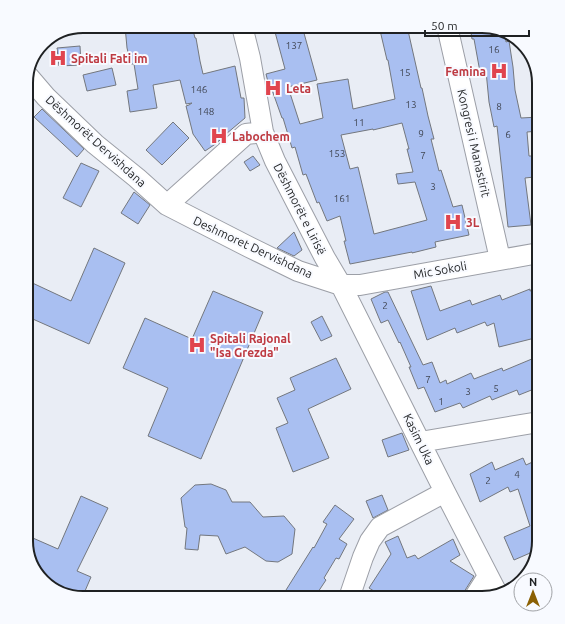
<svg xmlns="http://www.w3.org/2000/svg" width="565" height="624" viewBox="0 0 565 624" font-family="Ubuntu,sans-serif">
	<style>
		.building { fill: #a9bff1; stroke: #73777e; fill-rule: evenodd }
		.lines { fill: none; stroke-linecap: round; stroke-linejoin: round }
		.minor-casing { stroke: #9c9fa7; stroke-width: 22 }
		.minor { stroke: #fff; stroke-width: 20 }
		.labels { text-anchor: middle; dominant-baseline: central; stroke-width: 4; stroke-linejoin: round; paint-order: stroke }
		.number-label { font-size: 10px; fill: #424856 }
		.health-label { font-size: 12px; font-weight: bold; fill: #be3a42; stroke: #f8faff; text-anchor: start }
		.street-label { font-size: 12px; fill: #1f2123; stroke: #f8faff }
		.rim { fill: none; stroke: #1f2123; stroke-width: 2 }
	</style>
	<rect width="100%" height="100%" fill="#e9edf5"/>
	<!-- building -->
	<path class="building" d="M125 26H192L195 38H196L200 61 203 74 235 66 241 98H244L245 118 226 134 227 135 216 143H217L205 151 193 134 186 106 189 105 192 103 186 104 180 80 153 85 157 108 130 112 127 91 138 89 134 64H131L127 48Z
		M297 26H302L317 80 288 87 300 124 323 118 317 84 348 79 353 109 395 99 388 60H387L379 26H407L421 88H422L428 116 434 139H431L439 171 441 170 453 207 462 205 469 235 435 242 436 247 412 253V252L350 264 344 241H346L340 216 327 221 319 202 317 203 306 174 303 175 295 147 292 148 283 118H282L272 90H270L266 74 285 69 275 32ZM402 123 409 149H407L413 172 396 174 398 184 415 182 427 220 374 234 358 167 350 169 341 135 373 129V130Z
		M470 26H486L505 31 506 42 509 41 513 67 515 90 521 118 539 117V131L527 132 529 156H532L534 177 525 178 531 225 508 227 497 126 494 127 489 102 486 71 480 72 474 39H472Z
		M80 46 81 65 59 66 57 48Z
		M112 68 116 85 87 91 83 75Z
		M42 109 84 149 77 157 34 117Z
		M173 122 189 138 162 165 146 150Z
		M253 156 260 165 250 171 244 162Z
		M81 163 99 171 81 207 63 198Z
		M134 192 150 205 138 224 121 213Z
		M294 232 302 250 294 256 277 248Z
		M94 248 125 263 89 344 26 316V280L71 301Z
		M431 286 440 311 470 300 472 305 500 295 502 300 530 289V291L539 288V337L499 347 494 323 487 326 485 322 457 333 455 328 427 340 411 291Z
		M213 291 263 312 201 459 148 436 168 388 123 368 145 318 192 339Z
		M385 292H388L423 365 432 362 440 383 446 380 447 384 471 373 474 379 502 368 503 371 539 356V387L519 395 517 390 492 400 490 396 463 408 460 403 435 412 424 387 418 389 409 367H411L400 342 399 343 388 320 381 323 371 299Z
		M322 316 332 336 321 341 311 322Z
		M336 358 351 389 308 409 329 458 293 472 276 428 288 423 277 398 295 390 290 378Z
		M402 433 409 450 388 457 382 440Z
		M523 458 526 465 539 459V541L537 550 514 560 504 537 530 526 518 489 510 492 508 487 480 502 470 474 492 462 495 470Z
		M211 484 226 490 232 502H250L263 517 284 516 295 529 292 554 278 562 266 561 245 547 226 554 218 536 200 535 198 550 185 549 187 528 185 527 181 498 195 485Z
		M382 495 388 510 373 518 366 501Z
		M81 496 108 508 77 571 91 577 82 598 71 595 72 593 42 580 38 576 26 541V535L58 549Z
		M335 505 354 519 339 539 347 544 339 559 336 558 324 578 326 580 314 598H281L313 547 314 548 327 524 323 522Z
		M398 536 407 558 415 555 418 559 453 539 460 555 450 561 474 576 464 592 463 598H385L369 588 391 554 385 542Z"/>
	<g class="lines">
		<!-- minor casing -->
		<g class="minor-casing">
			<path id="minor" d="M242 26 250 58 263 132 275 161 325 258 341 285 445 492 497 593
				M447 26 500 259
				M28 76 46 97 95 144 137 178 167 205 249 247 298 271 341 285H360L539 253
				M167 205 246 134 263 132
				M420 442 539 422
				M349 598 363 557 370 541 380 527 445 492
				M474 598 488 576"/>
		</g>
		<!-- minor -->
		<use href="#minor" class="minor"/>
	</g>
	<!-- icons -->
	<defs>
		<g id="hospital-bare" transform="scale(1.38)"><path d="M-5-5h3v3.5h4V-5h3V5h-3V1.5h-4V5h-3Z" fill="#e0444e" stroke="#f8faff" stroke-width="2.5" paint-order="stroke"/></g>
	</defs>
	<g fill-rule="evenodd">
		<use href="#hospital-bare" x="58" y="58"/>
		<use href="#hospital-bare" x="499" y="71"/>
		<use href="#hospital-bare" x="273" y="88"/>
		<use href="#hospital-bare" x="219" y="136"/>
		<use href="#hospital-bare" x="453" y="222"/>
		<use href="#hospital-bare" x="197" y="345"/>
	</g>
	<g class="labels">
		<!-- number labels -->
		<g class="number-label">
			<text x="294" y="45">137</text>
			<text x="494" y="49">16</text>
			<text x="405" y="72">15</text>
			<text x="199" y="89">146</text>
			<text x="411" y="104">13</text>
			<text x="499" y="106">8</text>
			<text x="206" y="111">148</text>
			<text x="359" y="122">11</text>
			<text x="421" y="133">9</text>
			<text x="508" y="134">6</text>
			<text x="337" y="153">153</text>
			<text x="423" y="155">7</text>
			<text x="433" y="186">3</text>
			<text x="342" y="198">161</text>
			<text x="385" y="305">2</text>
			<text x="428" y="379">7</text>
			<text x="496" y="388">5</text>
			<text x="468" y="391">3</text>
			<text x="441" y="401">1</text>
			<text x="517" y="474">4</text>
			<text x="488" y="480">2</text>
		</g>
		<!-- health labels -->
		<g class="health-label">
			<text x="71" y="58">Spitali Fati im</text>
			<text x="486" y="71" text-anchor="end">Femina</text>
			<text x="286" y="88">Leta</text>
			<text x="232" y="136">Labochem</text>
			<text x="466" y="222">3L</text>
			<text x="210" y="338">Spitali Rajonal<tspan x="210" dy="14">"Isa Grezda"</tspan></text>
		</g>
		<!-- street labels -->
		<g class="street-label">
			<text transform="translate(96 141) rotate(42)">Dëshmorët Dervishdana</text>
			<text transform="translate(474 143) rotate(77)">Kongresi i Manastirit</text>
			<text transform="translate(300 209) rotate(63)">Dëshmorët e Lirisë</text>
			<text transform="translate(253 247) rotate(25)">Deshmoret Dervishdana</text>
			<text transform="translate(440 270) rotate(-10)">Mic Sokoli</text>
			<text transform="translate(419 439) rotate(64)">Kasim Uka</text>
		</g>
	</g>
	<!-- crop -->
	<path d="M0 0H565V624H0ZM83 33H482A50 50 0 0 1 532 83V541A50 50 0 0 1 482 591H83A50 50 0 0 1 33 541V83A50 50 0 0 1 83 33Z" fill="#f8faff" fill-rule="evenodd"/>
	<path class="rim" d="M83 33H482A50 50 0 0 1 532 83V541A50 50 0 0 1 482 591H83A50 50 0 0 1 33 541V83A50 50 0 0 1 83 33Z"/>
	<!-- north arrow -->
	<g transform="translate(533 592)"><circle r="19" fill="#f8faff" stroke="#a1a3a7"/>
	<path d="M0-3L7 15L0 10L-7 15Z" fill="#8b6003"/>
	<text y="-6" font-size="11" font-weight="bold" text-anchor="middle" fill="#1f2123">N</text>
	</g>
	<!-- scale -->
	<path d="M425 30v6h104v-6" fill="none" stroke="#1f2123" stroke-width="2"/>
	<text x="431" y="30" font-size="12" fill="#1f2123" stroke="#f8faff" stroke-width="3" paint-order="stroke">50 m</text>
</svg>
